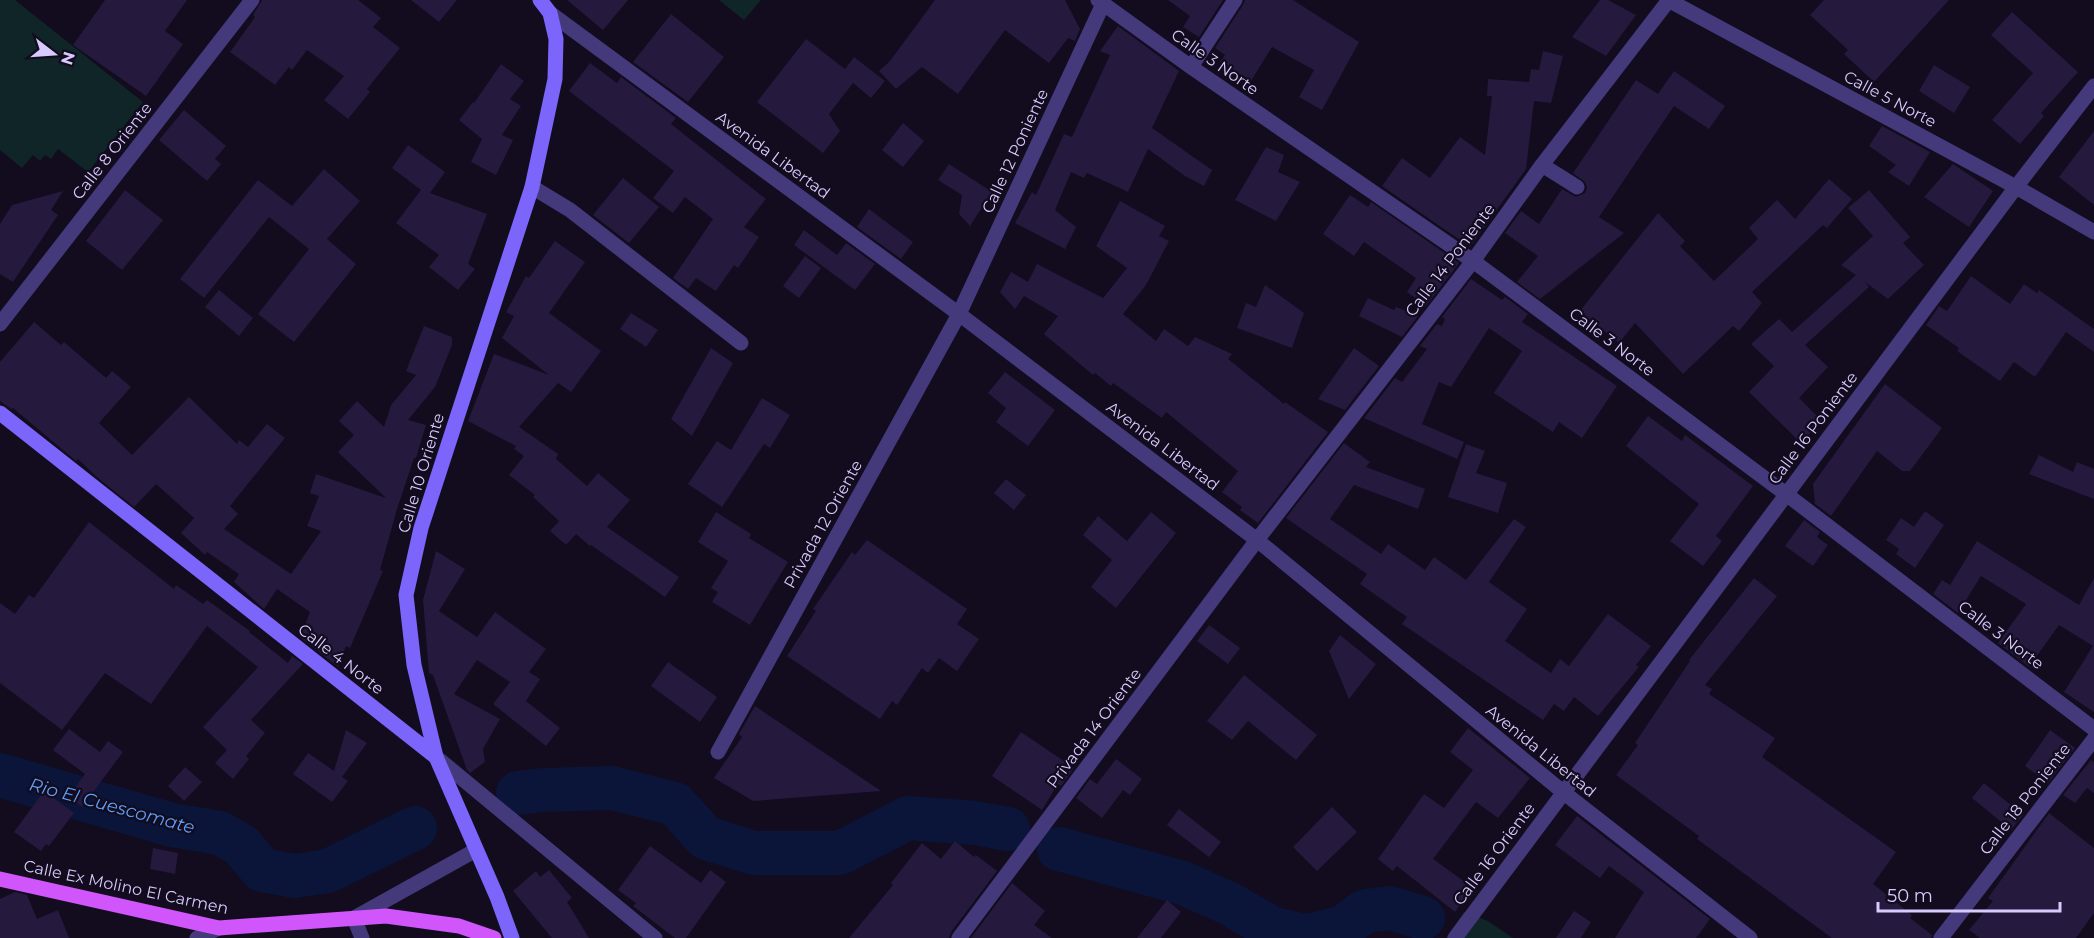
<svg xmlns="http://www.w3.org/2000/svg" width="2094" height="938" viewBox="0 0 2094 938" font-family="Montserrat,sans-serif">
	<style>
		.green { fill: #102527 }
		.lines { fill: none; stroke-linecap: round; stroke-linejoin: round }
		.river { stroke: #0a1539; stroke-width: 44 }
		.building { fill: #25193e }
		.minor { stroke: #43397b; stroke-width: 15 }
		.secondary { stroke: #7b65fa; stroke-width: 15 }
		.primary { stroke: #d055fa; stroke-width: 15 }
		.labels { text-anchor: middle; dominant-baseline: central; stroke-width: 4.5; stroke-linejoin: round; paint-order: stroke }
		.street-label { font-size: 16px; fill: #d7cbfd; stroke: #120c1e }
		.water-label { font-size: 18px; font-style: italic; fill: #5c9efa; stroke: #120c1e }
	</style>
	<rect width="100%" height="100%" fill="#120c1e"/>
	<!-- green -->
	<path class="green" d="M0 0H15L143 102 88 172 58 149 51 159 45 155 40 161 33 155 22 168 0 150Z
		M719 0H761L744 20Z
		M1464 912 1488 921 1513 938H1446Z"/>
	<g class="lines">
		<!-- river -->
		<path class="river" d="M0 775 172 825 220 833 241 845 262 870 295 876 328 871 415 828
			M518 793 542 790 612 788 675 804 706 838 754 853H840L908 818 975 823 1008 829
			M1059 849 1183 883 1228 903 1273 929 1307 936 1342 928 1365 911 1390 908 1423 918"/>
	</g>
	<!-- building -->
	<path class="building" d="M105 0H187L165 31 183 44 146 96 73 45Z
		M262 0H358L381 18 373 27 400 48 367 89 370 92 348 119 324 100 344 76 307 50 292 70 289 67 275 85 230 52 255 17 253 15Z
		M411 0H457L439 22Z
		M567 0H628L603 30Z
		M935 0H1065L1080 29 1075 41 1068 38 1049 63 1005 30 958 94 922 67 896 89 879 71 890 61Z
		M1168 0H1223L1199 37 1183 27 1190 16Z
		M1245 0H1293L1359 42 1322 110 1299 97 1314 70 1272 47 1251 81 1220 62 1225 55 1215 48 1243 5Z
		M1600 0H1608L1636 15 1606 56 1572 37Z
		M1824 0H1949L1874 82 1844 54 1848 50 1810 15Z
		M2012 12 2078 72 2041 113 2044 116 2020 144 1992 120 2033 73 1991 35Z
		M671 14 724 57 688 102 633 62Z
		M1118 26 1179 71 1152 128 1212 170 1204 186 1185 176 1148 149 1128 192 1087 173 1084 178 1071 172 1055 210 1076 227 1065 249 1015 223 1032 192 1036 195 1064 134 1072 137 1110 55 1100 51Z
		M806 39 845 69 854 57 885 81 871 98 853 83 829 114 840 131 823 153 757 102Z
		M1543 51 1563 56 1551 103 1534 101 1526 169 1470 247 1382 186 1402 158 1430 178 1460 137 1485 155 1492 96H1487L1488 79 1529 82 1531 69 1539 70Z
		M590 63 617 83 621 77 676 118 671 124 766 199 744 227 759 237 738 268 734 265 716 291 696 278 688 289 673 278 713 219 685 197 673 213 653 198 674 171 569 91Z
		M501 64 524 81 510 99 521 106 502 135 513 140 496 175 471 162 482 139 459 120 473 102 474 103Z
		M1934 65 1970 87 1954 113 1919 91Z
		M1674 71 1725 106 1709 129 1674 106 1599 217 1624 233 1540 299 1517 282 1538 256 1505 233 1521 211 1539 224 1562 189 1576 197 1585 193 1587 187 1585 182 1573 173 1636 80 1658 94Z
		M184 110 226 146 215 159 221 164 207 181 159 140Z
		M903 123 924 141 903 167 882 150Z
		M1882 126 1930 152 1909 186 1888 172 1896 165 1869 146Z
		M2094 131V205L2059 177Z
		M408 145 445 172 430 193 487 214 468 264 475 269 458 290 429 267 439 255 396 223 421 190 392 168Z
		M1266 147 1284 155 1278 172 1300 182 1276 221 1235 200Z
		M949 164 992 192 970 226 959 214 962 195 938 180Z
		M1953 164 1993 191 1969 227 1924 197Z
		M324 169 360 201 327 239 356 264 294 342 258 314 309 249 269 217 204 298 180 279 258 180 292 206Z
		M623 178 659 207 629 243 593 215Z
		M1829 179 1852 199 1827 228 1823 225 1752 292 1762 303 1739 331 1733 326 1683 374 1635 323 1619 343 1580 311 1658 213 1685 241 1680 246 1714 281 1758 239 1749 228 1777 200 1795 219Z
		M125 190 163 220 122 270 86 241Z
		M1869 190 1910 237 1903 243 1924 265 1888 299 1865 282 1869 287 1805 345 1828 367 1799 398 1822 421 1801 443 1749 392 1774 366 1751 344 1779 319 1792 332 1856 275 1841 265 1873 236 1848 208Z
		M63 191 51 210 58 215 13 282 0 274V224L12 205Z
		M1350 195 1368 207 1371 202 1459 263 1426 306 1407 292 1416 278 1364 242 1354 256 1323 234Z
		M1120 201 1165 226 1159 236 1169 241 1146 285 1123 314 1156 341 1164 329 1188 346 1195 337 1232 354 1228 359 1284 404 1285 402 1328 432 1258 523 1240 510 1242 507 1222 492 1238 471 1166 412 1162 418 1113 383 1111 386 1095 373 1093 375 1044 334 1058 316 1024 296 1015 309 1000 292 1011 272 1028 282 1037 264 1103 298 1127 268 1096 246Z
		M869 209 913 242 901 259 857 227Z
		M804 230 837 255 846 243 875 264 855 290 794 245Z
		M555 241 585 262 549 313 601 351 571 392 558 383 519 427 558 454 556 459 587 486 598 473 630 500 607 527 679 577 665 597 591 545 590 546 576 534 566 545 550 531 559 521 533 497 535 495 509 475 524 456 514 449 516 446 468 421 494 354 549 375 502 338 514 316 506 312 526 276 529 278Z
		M805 256 821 268 799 298 783 286Z
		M1971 276 2010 304 2024 284 2037 293 2039 290 2094 329V352L2066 332 2035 377 2014 362 2000 381 1957 351 1959 348 1926 325 1939 306 1947 311Z
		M1471 279 1502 300 1505 297 1528 314 1522 322 1617 386 1582 438 1559 422 1553 432 1494 393 1522 351 1489 328 1451 387 1439 382 1422 424 1464 442 1457 459 1364 418 1395 378 1402 382 1427 349 1420 346 1437 324 1442 326 1445 319 1442 317Z
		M1265 285 1304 313 1292 348 1237 328 1246 303 1256 307Z
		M219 290 253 318 239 336 205 307Z
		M1368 298 1394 310 1396 307 1418 316 1402 337 1359 316Z
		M631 313 658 330 646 347 620 329Z
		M34 322 61 345 64 342 106 378 112 371 131 387 99 423 132 455 189 397 237 444 239 440 248 447 267 424 285 438 230 506 238 514 224 529 291 574 321 531 307 526 319 496 310 493 316 474 386 498 338 452 354 435 339 421 357 401 384 427 391 405 416 375 406 371 424 326 452 337V345L435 387 408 420 426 425 416 458H414L397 509 380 570 383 571 350 648 346 646 338 667 300 637 310 612 277 589 264 609 234 582 239 574 207 552 205 555 181 533 194 518 156 484 134 507 98 478 78 459 76 461 13 408 11 409 0 401V362Z
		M711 348 733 363 692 436 671 419Z
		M1354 348 1379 366 1345 410 1318 399Z
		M1005 372 1055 410 1028 446 996 422 1006 408 988 393Z
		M1885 384 1942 428 1910 471H1902L1877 451 1831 516 1815 504 1813 484Z
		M762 398 790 415 770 448 764 444 722 507 688 484 717 441 731 450Z
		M1648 416 1682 441 1685 435 1753 486 1716 536 1722 541 1703 566 1670 541 1699 504 1626 446Z
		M1344 443 1370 462 1366 467 1425 489 1418 509 1354 485 1330 519 1381 554 1388 544 1425 570 1434 557 1466 580 1514 519 1526 527 1489 582 1527 609 1505 641 1551 673 1560 659 1569 666 1608 614 1651 646 1636 665 1639 667 1598 716 1574 697 1564 711 1554 704 1543 720 1402 624 1407 617 1360 584 1367 574 1286 518Z
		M1466 444 1485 451 1476 473 1507 483 1498 513 1448 497Z
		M2039 455 2073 472 2077 462 2094 469V499L2029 474Z
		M1006 479 1026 495 1014 510 994 493Z
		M1925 511 1944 525 1915 568 1896 554 1899 549 1886 540 1901 518 1914 527Z
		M716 512 751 534 749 538 788 562 750 625 712 602 718 592 711 588 728 561 698 542Z
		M1151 512 1176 533 1116 608 1091 587 1112 560 1083 535 1098 516 1127 541Z
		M1804 520 1820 532 1817 537 1828 545 1813 566 1785 546Z
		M89 522 174 589 176 585 203 604 207 600 250 631 249 632 288 663 292 656 303 664 251 720 265 733 246 756 249 759 233 779 215 763 227 750 203 727 258 667 207 626 151 704 105 673 62 730 0 683V603L15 614 29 595 34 598Z
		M867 540 967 609 957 624 979 639 957 671 939 658 928 673 922 668 897 705 892 701 880 719 787 656 816 611 813 609 852 552 855 555Z
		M1977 541 2079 605 2094 578V712L2064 692 2093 646 2059 625 2029 667 1998 643 2026 604 1981 576 1958 613 1933 594 1942 580 1950 585Z
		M436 551 465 569 439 611 477 637 495 612 546 649 529 672 540 679 526 701 560 728 546 746 493 704 510 682 477 660 454 694 500 719 483 749 485 762 470 773 467 770 433 675 429 673 423 600Z
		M1754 578 1777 596 1705 685 1712 689 1709 694 1775 738 1762 757 1896 852 1873 884 1912 915 1910 918 1932 935 1931 938H1832L1697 839 1699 836 1616 775 1638 745 1635 743 1690 661 1689 660Z
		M1209 625 1240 648 1228 664 1197 641Z
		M1340 635 1376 664 1349 699 1329 651Z
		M668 662 717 697 700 722 651 686Z
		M1244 675 1317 735 1296 760 1248 721 1232 740 1207 721Z
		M755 706 881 791 753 801 714 778 742 737 739 734Z
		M1468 728 1530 778 1498 818 1476 802 1433 859 1472 887 1455 912 1397 866 1393 871 1378 859 1424 794 1444 808 1473 770 1450 752Z
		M69 729 100 752 108 741 123 752 82 807 68 797 85 774 53 750Z
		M346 730 367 743 342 777 348 781 332 802 293 774 308 753 334 771Z
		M2050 730 2075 748 2048 783 2025 766Z
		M1021 732 1074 768 1061 786 1058 784 1042 810 992 776Z
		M1116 759 1142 779 1130 795 1123 790 1102 818 1076 798 1090 779 1097 784Z
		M2091 760 2094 762V793L2087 788 2075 803 2063 795Z
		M185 767 202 782 184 801 168 786Z
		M1984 783 2023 815 2011 830 1972 798Z
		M44 791 74 813 49 846 46 844 41 851 14 832Z
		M1332 807 1357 832 1317 871 1293 847Z
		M1179 809 1221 842 1209 857 1167 825Z
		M2049 813 2094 848V913L2076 938H1980L1969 930 1993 901 1988 898Z
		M1577 816 1710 919 1696 938H1615L1644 892 1609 866 1600 878 1555 845Z
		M955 841 974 857 976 855 997 871 951 932 949 938H849L893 885 891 883 922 843 941 859Z
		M650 846 701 883 710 870 726 882 686 938H675L633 906 636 903 618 890Z
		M153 848 178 853 175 874 150 869Z
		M549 870 572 898 567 902 589 938H552L513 891 536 871 540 877Z
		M1012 883 1045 911 1034 925 1052 938H971Z
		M15 892 27 895 37 919 58 910 69 938H0V899Z
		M1167 900 1181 912 1161 938H1137Z
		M1574 911 1591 922 1581 938H1556Z"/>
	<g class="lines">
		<!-- minor -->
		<path class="minor" d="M1098 0 1191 67 1473 261 1786 494 2094 729
			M1668 0 2016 187 2094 232
			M550 13 959 314 1257 540 1563 792 1750 938
			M1191 67 1235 0
			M1542 165 1577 187
			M532 187 570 210 741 343
			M0 324 252 0
			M718 752 959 314 1103 4
			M436 757 655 938
			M197 938 219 928
			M362 938 354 918 476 850
			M959 938 1257 540 1473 261 1542 165 1669 0
			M1455 938 2016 187 2094 86
			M1941 938 2094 739"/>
		<!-- secondary -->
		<path class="secondary" d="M0 413 436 757
			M512 938 497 897 436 757 414 665 406 595 421 528 532 187 555 79 556 39 550 13 540 0"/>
		<!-- primary -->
		<path class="primary" d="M0 879 219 928 386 916 459 926 494 938"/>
	</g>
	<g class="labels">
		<!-- street labels -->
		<g class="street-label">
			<text transform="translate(1215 62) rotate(35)">Calle 3 Norte</text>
			<text transform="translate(1890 99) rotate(28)">Calle 5 Norte</text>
			<text transform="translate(112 151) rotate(-52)">Calle 8 Oriente</text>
			<text transform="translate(1015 151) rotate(-65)">Calle 12 Poniente</text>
			<text transform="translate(773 155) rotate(36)">Avenida Libertad</text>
			<text transform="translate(1450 260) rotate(-53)">Calle 14 Poniente</text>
			<text transform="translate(1612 342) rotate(37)">Calle 3 Norte</text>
			<text transform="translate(1813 428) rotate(-53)">Calle 16 Poniente</text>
			<text transform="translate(1163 446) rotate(37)">Avenida Libertad</text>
			<text transform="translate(421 473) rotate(-73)">Calle 10 Oriente</text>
			<text transform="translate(823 524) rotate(-61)">Privada 12 Oriente</text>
			<text transform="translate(2001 635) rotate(37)">Calle 3 Norte</text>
			<text transform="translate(341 659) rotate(38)">Calle 4 Norte</text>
			<text transform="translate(1094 728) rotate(-53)">Privada 14 Oriente</text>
			<text transform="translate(1541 751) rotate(39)">Avenida Libertad</text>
			<text transform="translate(2025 799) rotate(-52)">Calle 18 Poniente</text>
			<text transform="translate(1494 854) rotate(-53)">Calle 16 Oriente</text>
			<text transform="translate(126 887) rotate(12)">Calle Ex Molino El Carmen</text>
		</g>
		<!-- water labels -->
		<g class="water-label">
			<text transform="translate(112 806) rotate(15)">Rio El Cuescomate</text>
		</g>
	</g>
	<!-- north arrow -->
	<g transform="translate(54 54) rotate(107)" stroke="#120c1e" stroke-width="4.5" paint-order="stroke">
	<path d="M0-4.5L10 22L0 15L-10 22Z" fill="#d7cbfd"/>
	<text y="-9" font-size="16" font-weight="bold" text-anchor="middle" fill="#d7cbfd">N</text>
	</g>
	<!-- scale -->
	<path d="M1878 902v9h182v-9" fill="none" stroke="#d7cbfd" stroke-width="3"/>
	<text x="1887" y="902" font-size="18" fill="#d7cbfd" stroke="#120c1e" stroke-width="4.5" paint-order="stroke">50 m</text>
</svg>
